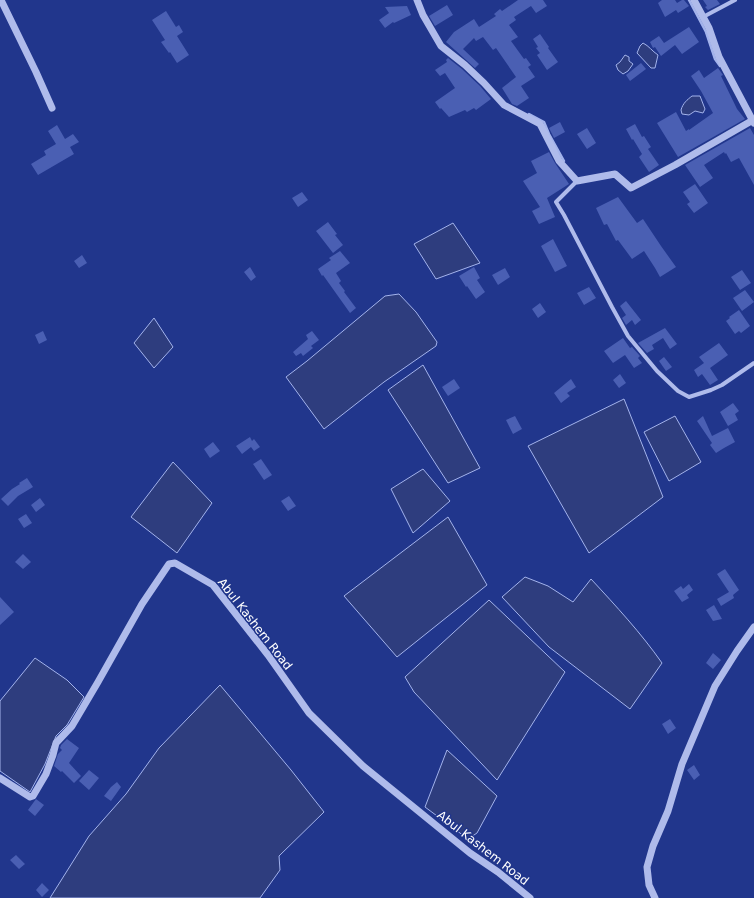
<svg xmlns="http://www.w3.org/2000/svg" width="754" height="898" viewBox="0 0 754 898" font-family="'DejaVu Sans',sans-serif">
	<style>
		.water { fill: #2e3d7e; stroke: #a3b3ec }
		.lines { fill: none; stroke-linecap: round; stroke-linejoin: round }
		.stream { stroke: #a3b3ec; stroke-width: 2.5 }
		.building { fill: #4a5fb3 }
		.minor { stroke: #afbbeb; stroke-width: 4 }
		.tertiary { stroke: #afbbeb; stroke-width: 7 }
		.labels { text-anchor: middle; dominant-baseline: central; stroke-width: 3; stroke-linejoin: round; paint-order: stroke }
		.street-label { font-size: 12px; fill: #fff; stroke: #21368c }
	</style>
	<rect width="100%" height="100%" fill="#21368c"/>
	<!-- water -->
	<path class="water" d="M643 43C649 46 652 51 658 55L655 68H651L637 53 640 46Z
		M625 55 629 57V61L633 64 628 71 623 74 618 70 616 65 620 62Z
		M692 96H700L705 109 703 113 695 111 689 115 682 114 681 110C683 103 687 100 692 96Z
		M453 223 480 263 436 279 414 244Z
		M399 294 416 312 437 342 436 346 384 382 324 429 286 377 307 361 385 296Z
		M154 318 173 347 154 368 134 343Z
		M423 365 480 468 448 483 388 390Z
		M624 399 663 497 589 553 528 446Z
		M675 416 701 462 669 481 644 432Z
		M173 462 212 503 177 553 131 517Z
		M423 469 450 501 413 533 391 489Z
		M448 517 487 585 397 657 344 596Z
		M525 577 548 586 573 602 591 579C616 606 641 633 662 663L630 709 549 647 502 597Z
		M489 600 565 672 497 780 414 692 405 677Z
		M35 658 67 680 84 697 67 725 56 736 45 764 30 792 0 771V701Z
		M220 685 291 770 324 812 279 856 280 870 260 898H50L89 836 126 794 159 748Z
		M447 750 497 796 477 833 468 839 425 807Z"/>
	<g class="lines">
		<!-- stream -->
		<path class="stream" d="M689 0 706 32 715 59 720 66
			M529 114 544 122 549 134 564 161"/>
	</g>
	<!-- building -->
	<path class="building" d="M518 0H543L547 6 536 13 531 6 514 17 516 20 509 25 518 37 511 41 524 59 526 58 531 65 528 67 535 77 521 86 529 98 517 106 512 104 502 88 516 77 496 48 493 50 483 37 476 41 474 38 463 49 479 64 475 68 446 42 454 32 474 19 479 27 496 16 494 14 500 9 502 11Z
		M662 0H675L677 3 682 0H684L689 6 678 13 676 10 665 17 658 3Z
		M703 0H717L720 4 708 10 705 7 707 6Z
		M447 5 453 15 435 26 429 16Z
		M407 6 411 15 394 23 393 22 385 28 379 20 389 13 385 7Z
		M166 11 176 27 179 25 183 32 177 36 189 55 177 63 170 52 169 53 161 42 165 40 152 20Z
		M689 27 699 42 682 54 675 45 661 56 655 47 653 48 650 42 659 36 664 43Z
		M540 34 549 47 548 48 558 62 547 70 537 55 540 53 536 48 538 47 533 39Z
		M448 58 462 69 480 86 491 99 476 110 474 108 467 112 465 110 449 117 441 108 440 109 435 102 455 88 445 73 440 76 435 70 447 62 446 60Z
		M641 63 646 69 630 81 626 75Z
		M718 68 723 75 721 76 737 109 745 119 678 157 657 123 676 112 686 131 689 129V130L713 113 701 91 691 76 699 70 704 78Z
		M560 122 565 132 554 138 549 128Z
		M635 124 642 137 644 136 651 147 648 149 659 165 649 172 639 157 642 154 633 139 632 140 626 129Z
		M57 125 65 139 73 134 79 142 70 147 74 154 38 175 31 164 46 155 44 151 56 144 48 131Z
		M587 128 596 143 587 149 577 134Z
		M750 128 754 135V185L739 158 731 162 726 153 725 154 724 152 704 165 713 178 700 187 685 165Z
		M549 152 555 163 569 184 547 198 555 217 539 224 532 211 540 207 523 181 537 173 531 161Z
		M695 184 708 203 694 213 687 204 690 202 683 192Z
		M302 192 308 200 298 207 292 198Z
		M618 197 637 223 643 219 661 246 676 267 660 277 655 268 644 251 632 259 618 240 616 241 607 224 604 225 596 208Z
		M328 222 337 234 335 235 343 245 333 253 316 231Z
		M553 239 567 266 555 272 541 246Z
		M340 251 350 263 336 273 341 281 339 283 345 291 344 292 356 308 350 313 323 275 322 276 318 269 331 260 329 258Z
		M82 255 87 263 79 268 74 261Z
		M250 267 256 277 251 281 244 272Z
		M474 267 480 278 477 280 485 292 476 299 467 286 466 287 459 276Z
		M505 268 510 277 498 285 492 275Z
		M742 270 751 283 740 290 731 277Z
		M589 287 596 298 584 305 577 293Z
		M745 290 754 302 742 311 733 298Z
		M626 301 641 320 635 325 632 320 626 325 622 318 626 315 620 306Z
		M540 303 546 312 538 318 532 309Z
		M739 310 750 326 741 333 739 331 735 334 726 321 730 318 729 317Z
		M665 328 677 344 670 349 663 338 652 345 654 349 647 353 638 343Z
		M43 331 47 340 39 344 35 335Z
		M312 331 319 340 311 346 313 348 303 356 301 353 296 356 293 352 308 339 306 335Z
		M623 338 630 348 632 347 640 356 638 358 642 363 634 368 625 355 613 363 604 351Z
		M719 343 728 355 710 368 718 380 710 385 702 374 698 377 694 370 704 363 699 357Z
		M664 357 672 367 666 371 659 361Z
		M620 374 626 383 619 388 613 380Z
		M454 379 460 388 448 396 442 387Z
		M571 379 576 387 567 393 570 396 561 403 554 393Z
		M733 403 739 411 735 414 738 420 728 426 720 412Z
		M515 416 522 429 513 434 506 420Z
		M703 416 712 436 728 428 735 442 724 448 716 453 710 445 712 443 697 421Z
		M250 437 252 441 254 439 260 447 254 451 251 447 242 454 236 446Z
		M213 442 220 451 210 458 204 449Z
		M261 459 272 475 264 480 253 464Z
		M27 478 33 487 18 496 8 506 1 499 12 489 20 484 19 483Z
		M289 496 296 506 288 511 281 501Z
		M40 498 45 505 36 512 31 505Z
		M26 514 32 523 24 528 18 519Z
		M23 554 31 562 23 569 15 562Z
		M725 569 739 590 733 595 734 598 721 606 717 599 729 592 717 574Z
		M689 584 693 590 687 595 689 598 682 602 674 591 681 586 683 589Z
		M0 597 14 612 0 625Z
		M714 605 722 619 713 621 706 610Z
		M713 653 721 660 713 669 706 663Z
		M670 719 676 728 668 734 662 724Z
		M67 739 79 748 69 763 81 776 74 783 62 771 61 772 54 766 58 754 62 750 60 748 61 745Z
		M694 765 700 775 694 780 687 770Z
		M89 770 99 778 89 790 79 781Z
		M117 782 121 787 111 801 104 796 111 787Z
		M36 799 44 805 35 816 28 810Z
		M16 855 25 864 19 869 10 860Z
		M42 883 49 890 42 897 36 890Z"/>
	<g class="lines">
		<!-- minor -->
		<path class="minor" d="M703 17 735 0
			M577 181 556 202 564 215 612 307 628 336 657 371 678 391 689 397 711 390 722 385 754 363"/>
		<!-- tertiary -->
		<path class="tertiary" d="M1 0 36 72 52 108
			M417 0 423 15 441 46 465 65 484 83 504 105 540 124 559 161 577 181 615 174 631 188 675 165 753 120
			M694 0 709 28 719 57 754 123
			M0 778 30 797 33 796 46 774 53 755 56 743 72 726 98 682 142 604 169 564 175 563 213 585 268 655 309 713 363 766 470 853 498 872 530 898
			M655 898 649 885 647 867 653 846 668 811 682 764 715 686 737 651 754 627"/>
	</g>
	<g class="labels">
		<!-- street labels -->
		<g class="street-label">
			<text transform="translate(255 624) rotate(52)">Abul Kashem Road</text>
			<text transform="translate(483 848) rotate(38)">Abul Kashem Road</text>
		</g>
	</g>
</svg>
